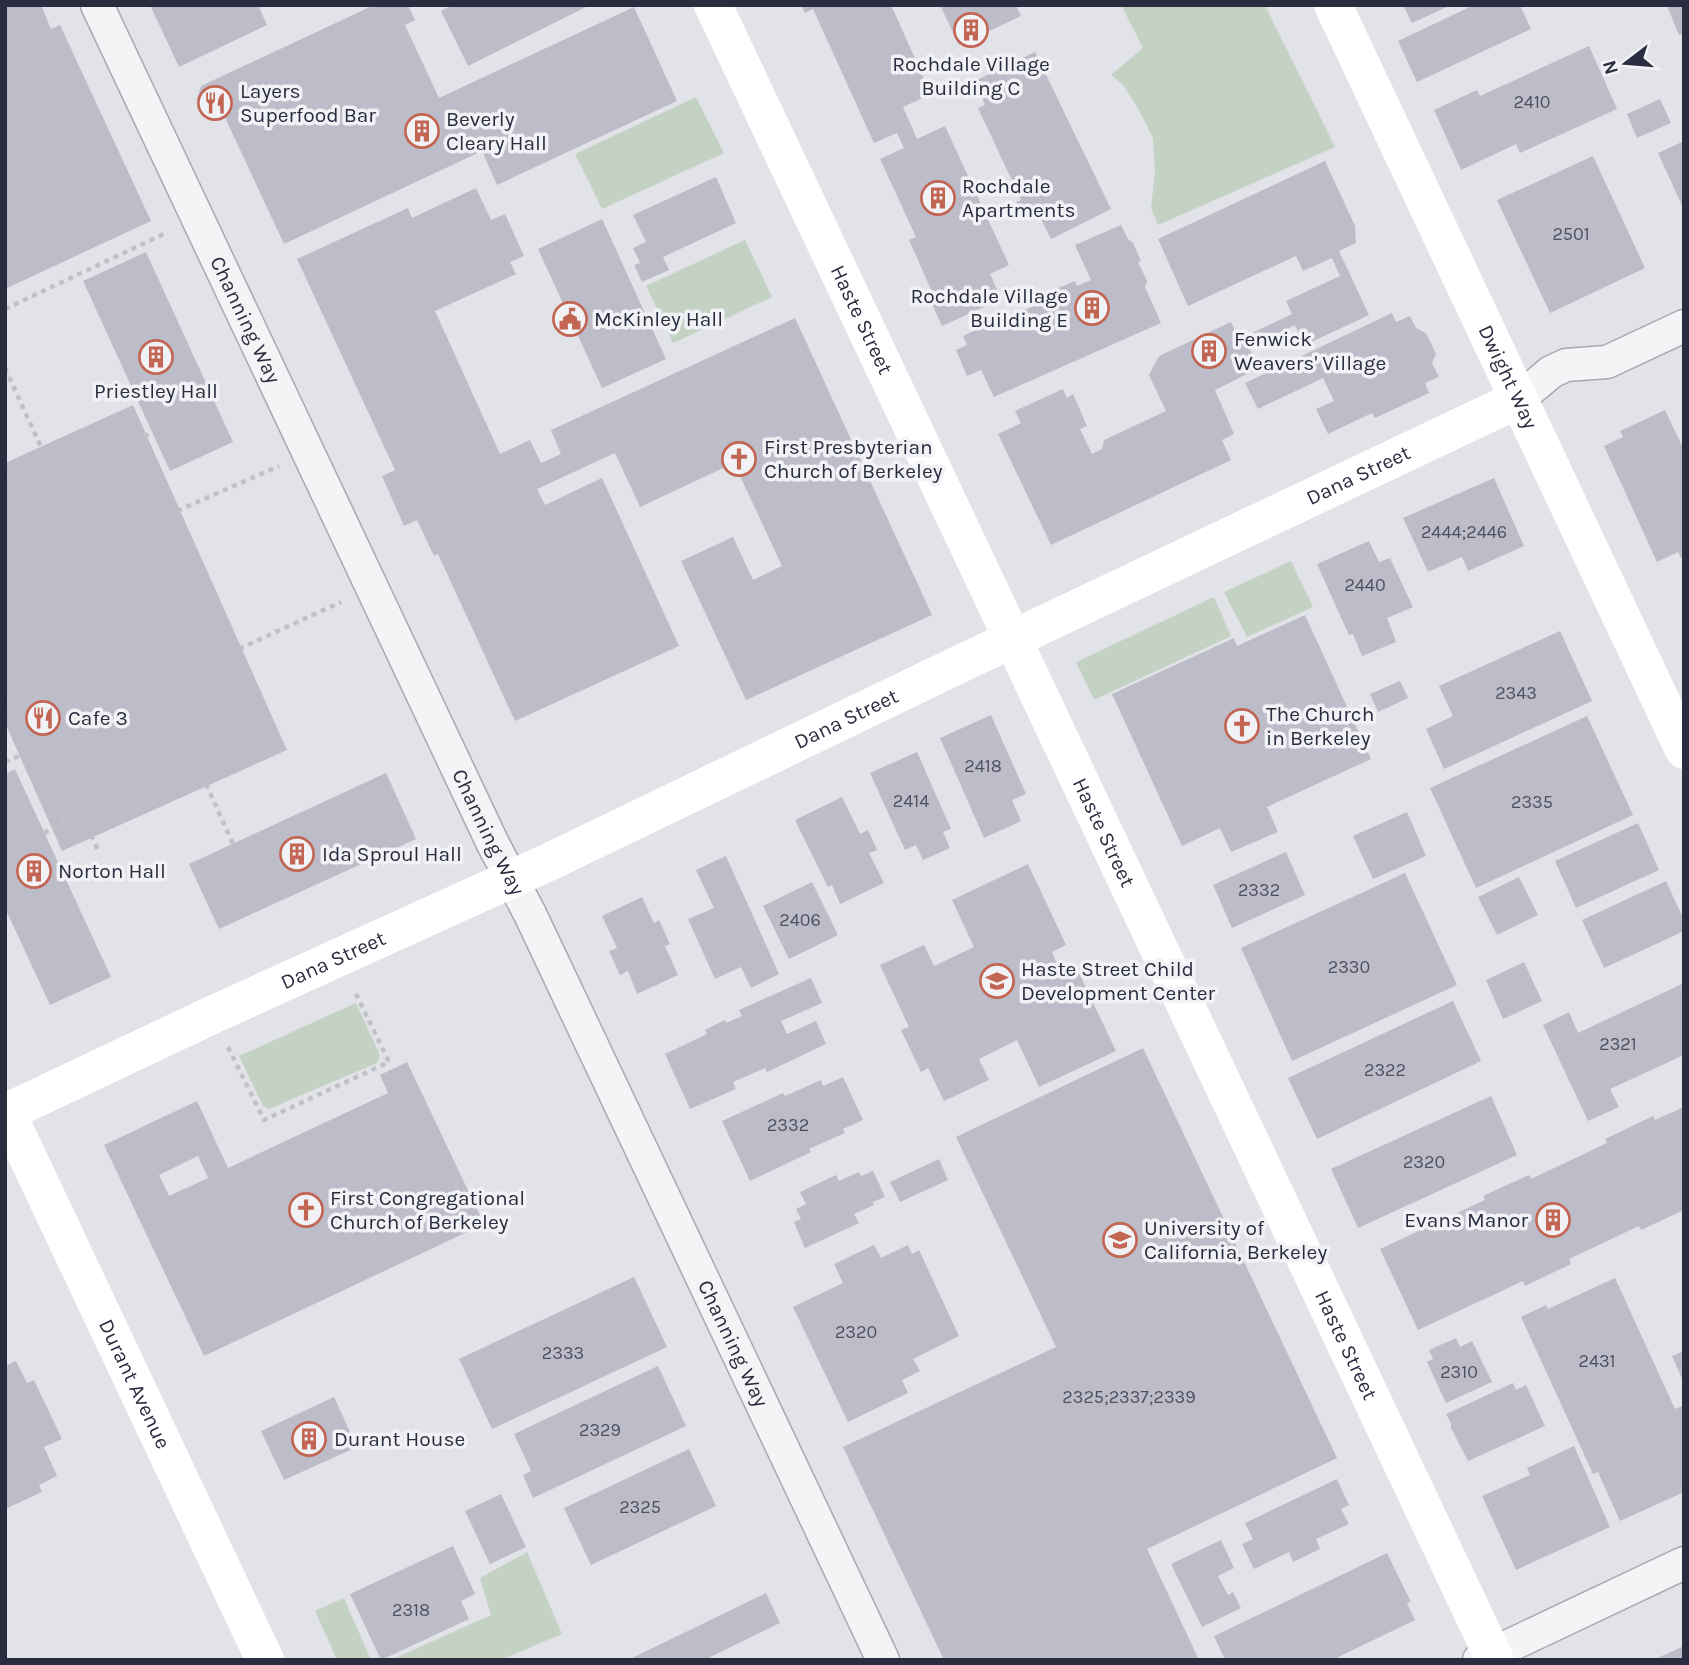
<svg xmlns="http://www.w3.org/2000/svg" width="1689" height="1665" viewBox="0 0 1689 1665" font-family="Karla,sans-serif">
	<style>
		.green { fill: #c4d2c4 }
		.building { fill: #bcbdc8; fill-rule: evenodd }
		.lines { fill: none; stroke-linecap: round; stroke-linejoin: round }
		.street-casing { stroke: #a7a8b3; stroke-width: 35 }
		.path { stroke: #c0c0c7; stroke-width: 4.5; stroke-dasharray: 5 5; stroke-linecap: butt }
		.street { stroke: #f4f4f7; stroke-width: 32 }
		.secondary { stroke: #fff; stroke-width: 38 }
		.labels { text-anchor: middle; dominant-baseline: central; stroke-width: 7; stroke-linejoin: round; paint-order: stroke }
		.number-label { font-size: 18px; fill: #4f5061 }
		.poi-label { font-size: 21px; fill: #2b2c3f; stroke: #f1f2f6; text-anchor: start }
		.street-label { font-size: 21px; fill: #2b2c3f; stroke: #f1f2f6 }
	</style>
	<rect width="100%" height="100%" fill="#e2e2e9"/>
	<!-- green -->
	<path class="green" d="M1121 5H1265L1335 147 1158 225 1151 208 1155 172 1153 138 1139 110 1123 85 1111 75 1143 48Z
		M696 97 724 153 602 209 575 154Z
		M745 240 772 297 673 343 646 286Z
		M1291 561 1313 607 1247 637 1224 592Z
		M1214 597 1231 636 1094 700 1076 662Z
		M356 1003 380 1055 377 1063 269 1109 263 1106 239 1056Z
		M527 1552 562 1634 500 1660H391L491 1615 480 1578Z
		M344 1598 371 1660H337L315 1611Z"/>
	<!-- building -->
	<path class="building" d="M5 5H41L51 29 60 25 151 221 5 289Z
		M150 5H258L267 25 179 67Z
		M371 5H408L415 20 405 25 439 98 634 7 677 101 497 185 482 151 284 244 222 111 206 118 197 99 201 86 372 6Z
		M453 5H590L468 66 441 11Z
		M801 5H891L931 94 903 107 917 139 945 126 1009 265 990 274 1001 299 942 326 930 300 933 294 909 240 916 237 880 159 904 148 897 133 874 143 813 9 805 13Z
		M940 5H1016L1021 16 959 45Z
		M1403 5H1451L1412 23Z
		M1474 5H1520L1531 29 1417 82 1398 41Z
		M1684 5V33L1679 35 1667 6Z
		M1589 46 1617 109 1520 153 1516 144 1461 170 1434 110 1477 90 1480 96Z
		M1035 52 1111 209 1051 239 1038 213 1025 219 1016 202 1021 200 978 108 985 105 975 81Z
		M1660 99 1671 123 1637 138 1627 114Z
		M1684 141V210L1658 153Z
		M1593 156 1645 268 1550 313 1497 200Z
		M1325 161 1355 226 1356 243 1339 251 1369 315 1305 345 1295 325 1249 347 1259 368 1215 390 1234 434 1222 440 1231 460 1051 545 998 434 1021 423 1015 411 1063 389 1067 398 1073 394 1087 426 1080 429 1092 454 1102 449 1104 440 1166 411 1149 375 1159 356 1231 322 1239 339 1292 314 1286 301 1340 276 1332 258 1303 271 1296 256 1188 306 1158 239Z
		M716 177 736 223 663 257 669 270 642 282 634 265 640 263 633 248 646 242 633 215Z
		M476 188 491 220 505 214 524 256 510 262 516 274 435 311 500 454 530 440 541 463 561 454 551 430 795 318 932 615 746 700 681 561 733 537 753 580 782 566 734 463 640 507 615 453 537 489 545 505 602 478 679 646 515 721 438 554 434 556 417 520 404 526 382 476 395 470 297 259 408 208 412 218Z
		M602 219 666 359 602 388 538 249Z
		M1121 225 1128 239 1133 243 1141 261 1138 262 1147 281 1145 287 1161 323 994 397 981 370 967 376 956 350 967 345 963 336 982 327 983 321 1005 312 1007 318 1040 303 1037 297 1075 281 1077 286 1091 280 1075 245Z
		M146 252 233 442 170 471 83 281Z
		M1392 313 1396 322 1410 316 1416 328 1426 333 1436 354 1432 363 1439 377 1425 383 1429 393 1375 418 1372 413 1328 434 1316 409 1334 401 1323 378 1258 409 1245 383Z
		M133 405 287 750 62 851 5 723V463Z
		M1665 410 1684 450V557L1681 558 1678 552 1657 562 1604 446 1623 437 1620 431Z
		M1494 478 1524 546 1468 571 1462 557 1428 572 1403 518Z
		M1369 541 1379 562 1390 558 1413 607 1387 618 1396 642 1362 656 1353 634 1349 635 1317 564Z
		M1305 615 1371 759 1267 807 1278 832 1231 852 1220 828 1182 846 1112 694 1234 638 1237 646Z
		M1560 631 1592 701 1444 769 1426 729 1453 716 1439 686Z
		M1400 681 1408 698 1378 712 1370 694Z
		M991 715 1026 794 1012 800 1021 821 984 838 940 738Z
		M1587 716 1633 815 1476 888 1430 788Z
		M917 752 951 829 943 832 950 848 923 860 916 845 905 850 870 773Z
		M15 769 111 977 50 1005 5 908V774Z
		M386 773 416 839 219 929 189 864Z
		M842 797 860 834 868 830 877 850 869 853 884 883 840 904 832 885 828 887 795 820Z
		M1407 812 1426 856 1373 879 1353 836Z
		M1638 823 1659 870 1576 908 1555 861Z
		M1286 852 1305 895 1232 928 1213 885Z
		M726 856 779 974 751 988 741 967 715 979 688 919 714 908 696 870Z
		M1028 864 1066 945 1052 952 1063 978 1078 971 1116 1051 1039 1087 1017 1040 979 1059 989 1080 944 1101 928 1068 921 1072 901 1030 909 1027 880 965 924 945 934 966 974 947 952 900Z
		M1405 873 1457 985 1292 1061 1241 948Z
		M1519 877 1538 915 1497 935 1478 897Z
		M1666 881 1684 920V931L1604 968 1582 920Z
		M812 882 838 935 789 959 763 906Z
		M642 897 654 923 659 920 670 944 665 946 678 975 637 994 628 971 620 975 609 951 617 948 602 916Z
		M1524 962 1542 1001 1503 1019 1486 980Z
		M811 978 822 1003 781 1021 787 1034 816 1021 826 1044 767 1072 765 1068 733 1082 736 1089 690 1109 665 1054 707 1034 705 1030 725 1020 726 1023 742 1016 739 1010Z
		M1684 983V1055L1610 1089 1619 1107 1588 1121 1543 1025 1569 1012 1578 1033Z
		M1453 1001 1481 1061 1317 1139 1288 1078Z
		M1143 1048 1337 1458 1147 1549 1199 1660H944L843 1447 1056 1347 956 1137Z
		M407 1062 484 1224 204 1356 104 1145 197 1101 228 1168 388 1093 380 1075ZM198 1156 208 1178 169 1196 159 1175Z
		M843 1077 863 1120 843 1129 845 1133 809 1149 811 1152 750 1181 722 1121 783 1093 785 1096 821 1080 823 1086Z
		M1491 1096 1517 1155 1358 1228 1331 1169Z
		M1684 1107V1210L1641 1230 1639 1226 1569 1259 1571 1264 1525 1286 1523 1281 1418 1330 1380 1249 1485 1200 1483 1196 1529 1175 1531 1179 1607 1143 1605 1139 1653 1116 1655 1120Z
		M939 1159 948 1180 900 1202 890 1182Z
		M873 1171 885 1197 873 1202 874 1205 854 1214 859 1223 805 1248 794 1222 801 1219 796 1209 806 1204 800 1192 836 1175 839 1181 859 1172 861 1176Z
		M874 1245 881 1258 908 1245 912 1254 919 1250 959 1336 913 1359 920 1371 902 1380 908 1393 848 1422 793 1307 843 1283 834 1264Z
		M634 1277 667 1347 492 1429 459 1359Z
		M1615 1278 1675 1409 1684 1405V1492L1620 1521 1598 1472 1593 1474 1521 1317 1546 1305 1548 1309Z
		M1456 1338 1460 1347 1472 1341 1492 1382 1446 1403 1427 1362 1433 1359 1429 1350Z
		M1684 1351V1383L1672 1356Z
		M16 1361 27 1383 34 1380 62 1439 44 1447 57 1476 39 1485 42 1492 5 1509V1366Z
		M658 1366 686 1426 533 1498 523 1475 531 1471 514 1434Z
		M1513 1383 1516 1390 1526 1385 1545 1426 1468 1461 1451 1428V1423L1446 1414Z
		M334 1397 357 1447 284 1480 261 1431Z
		M1574 1446 1610 1527 1516 1570 1482 1496 1530 1475 1527 1468Z
		M689 1449 716 1506 591 1565 564 1508Z
		M1337 1479 1349 1505 1341 1509 1349 1524 1316 1539 1320 1549 1293 1562 1289 1552 1254 1569 1242 1544 1253 1539 1245 1523Z
		M501 1494 526 1547 490 1564 465 1511Z
		M1221 1540 1234 1568 1218 1576 1228 1595 1233 1592 1241 1608 1202 1627 1171 1564Z
		M453 1546 475 1594 461 1601 469 1619 381 1660 350 1594Z
		M1387 1553 1411 1602 1407 1603 1415 1620 1332 1660H1225L1214 1636Z
		M766 1593 780 1623 704 1660H628Z
		M1684 1646V1660H1653Z"/>
	<g class="lines">
		<!-- street casing -->
		<g class="street-casing">
			<g id="street">
				<path id="s1" d="M97 5 493 844 530 914 883 1660"/>
				<path d="M1519 399 1551 372 1566 365 1607 362 1684 326"/>
				<path d="M1479 1660 1684 1563"/>
			</g>
		</g>
		<!-- path -->
		<path class="path" d="M5 309 168 232
			M5 368 46 458
			M135 441 152 432
			M5 477 126 422 272 744 69 833 5 696
			M168 515 279 466
			M230 653 341 602
			M5 762 31 751
			M202 775 233 844
			M87 826 99 853
			M44 833 65 823
			M228 1047 264 1120 389 1062 354 990"/>
		<!-- street -->
		<use href="#street" class="street"/>
		<!-- secondary -->
		<g class="secondary">
			<path id="s2" d="M713 5 1495 1660"/>
			<path id="s3" d="M1333 5 1684 750"/>
			<path id="s4" d="M5 1109 265 1660"/>
			<path id="s5" d="M5 1113 212 1015 549 862 962 663 1519 399"/>
		</g>
	</g>
	<!-- icons -->
	<defs>
		<g id="building-ring" transform="scale(1.75)"><circle r="9.5" fill="#f1f2f6" stroke="#c26553" stroke-width="1.5"/><path d="M-4-6H4V6H1V3H-1V6H-4ZM-2.5-4.3h1.7v1.8h-1.7ZM.8-4.3h1.7v1.8H.8ZM-2.5-1h1.7V.8h-1.7ZM.8-1h1.7V.8H.8Z" fill="#c26553"/></g>
		<g id="restaurant-ring" transform="scale(1.75)"><circle r="9.5" fill="#f1f2f6" stroke="#c26553" stroke-width="1.5"/><path d="M-5-6h1v4h1v-4h1v4h1v-4h1v5L-1.5 .5V6h-2V.5L-5-1ZM5-6V6H3V1.5H1.5Q1.5-4 5-6Z" fill="#c26553"/></g>
		<g id="civic-ring" transform="scale(1.75)"><circle r="9.5" fill="#f1f2f6" stroke="#c26553" stroke-width="1.5"/><path d="M-.6-6.5H3V-4.5H.6V-3L4-1V1h2V6H-6V1h2V-1L-.6-3ZM-1.2 2.5V6h2.4V2.5Z" fill="#c26553"/></g>
		<g id="church-ring" transform="scale(1.75)"><circle r="9.5" fill="#f1f2f6" stroke="#c26553" stroke-width="1.5"/><path d="M-1.2-6h2.4v3.5h3.3v2.4h-3.3V6h-2.4V-.1h-3.3v-2.4h3.3Z" fill="#c26553"/></g>
		<g id="school-ring" transform="scale(1.75)"><circle r="9.5" fill="#f1f2f6" stroke="#c26553" stroke-width="1.5"/><path d="M0-5L7-2L0 1L-7-2ZM-4 1L0 2.5L4 1V4Q0 6-4 4Z" fill="#c26553"/></g>
		<g id="university-ring" transform="scale(1.75)"><circle r="9.5" fill="#f1f2f6" stroke="#c26553" stroke-width="1.5"/><path d="M0-5L7-2L0 1L-7-2ZM-4 1L0 2.5L4 1V4Q0 6-4 4Z" fill="#c26553"/></g>
	</defs>
	<g fill-rule="evenodd">
		<use href="#building-ring" x="971" y="30"/>
		<use href="#restaurant-ring" x="215" y="103"/>
		<use href="#building-ring" x="422" y="131"/>
		<use href="#building-ring" x="938" y="198"/>
		<use href="#building-ring" x="1092" y="308"/>
		<use href="#civic-ring" x="570" y="319"/>
		<use href="#building-ring" x="1209" y="351"/>
		<use href="#building-ring" x="156" y="357"/>
		<use href="#church-ring" x="739" y="459"/>
		<use href="#restaurant-ring" x="43" y="718"/>
		<use href="#church-ring" x="1242" y="726"/>
		<use href="#building-ring" x="297" y="854"/>
		<use href="#building-ring" x="34" y="871"/>
		<use href="#school-ring" x="997" y="981"/>
		<use href="#church-ring" x="306" y="1210"/>
		<use href="#building-ring" x="1553" y="1220"/>
		<use href="#university-ring" x="1120" y="1240"/>
		<use href="#building-ring" x="309" y="1439"/>
	</g>
	<g class="labels">
		<!-- number labels -->
		<g class="number-label">
			<text x="1532" y="102">2410</text>
			<text x="1571" y="234">2501</text>
			<text x="1464" y="532">2444;2446</text>
			<text x="1365" y="585">2440</text>
			<text x="1516" y="693">2343</text>
			<text x="983" y="766">2418</text>
			<text x="911" y="801">2414</text>
			<text x="1532" y="802">2335</text>
			<text x="1259" y="890">2332</text>
			<text x="800" y="920">2406</text>
			<text x="1349" y="967">2330</text>
			<text x="1618" y="1044">2321</text>
			<text x="1385" y="1070">2322</text>
			<text x="788" y="1125">2332</text>
			<text x="1424" y="1162">2320</text>
			<text x="856" y="1332">2320</text>
			<text x="563" y="1353">2333</text>
			<text x="1597" y="1361">2431</text>
			<text x="1459" y="1372">2310</text>
			<text x="1129" y="1397">2325;2337;2339</text>
			<text x="600" y="1430">2329</text>
			<text x="640" y="1507">2325</text>
			<text x="411" y="1610">2318</text>
		</g>
		<!-- poi labels -->
		<g class="poi-label">
			<text x="971" y="64" text-anchor="middle">Rochdale Village<tspan x="971" dy="24">Building C</tspan></text>
			<text x="240" y="91">Layers<tspan x="240" dy="24">Superfood Bar</tspan></text>
			<text x="446" y="119">Beverly<tspan x="446" dy="24">Cleary Hall</tspan></text>
			<text x="962" y="186">Rochdale<tspan x="962" dy="24">Apartments</tspan></text>
			<text x="1068" y="296" text-anchor="end">Rochdale Village<tspan x="1068" dy="24">Building E</tspan></text>
			<text x="594" y="319">McKinley Hall</text>
			<text x="1234" y="339">Fenwick<tspan x="1234" dy="24">Weavers' Village</tspan></text>
			<text x="156" y="391" text-anchor="middle">Priestley Hall</text>
			<text x="764" y="447">First Presbyterian<tspan x="764" dy="24">Church of Berkeley</tspan></text>
			<text x="1266" y="714">The Church<tspan x="1266" dy="24">in Berkeley</tspan></text>
			<text x="68" y="718">Cafe 3</text>
			<text x="322" y="854">Ida Sproul Hall</text>
			<text x="58" y="871">Norton Hall</text>
			<text x="1021" y="969">Haste Street Child<tspan x="1021" dy="24">Development Center</tspan></text>
			<text x="330" y="1198">First Congregational<tspan x="330" dy="24">Church of Berkeley</tspan></text>
			<text x="1528" y="1220" text-anchor="end">Evans Manor</text>
			<text x="1144" y="1228">University of<tspan x="1144" dy="24">California, Berkeley</tspan></text>
			<text x="334" y="1439">Durant House</text>
		</g>
		<!-- street labels -->
		<g class="street-label">
			<text stroke="none"><textPath href="#s2" startOffset="348">Haste Street</textPath></text>
			<text stroke="none"><textPath href="#s1" startOffset="348">Channing Way</textPath></text>
			<text stroke="none"><textPath href="#s3" startOffset="411">Dwight Way</textPath></text>
			<text stroke="none"><textPath href="#s5" startOffset="1496">Dana Street</textPath></text>
			<text stroke="none"><textPath href="#s5" startOffset="929">Dana Street</textPath></text>
			<text stroke="none"><textPath href="#s1" startOffset="915">Channing Way</textPath></text>
			<text stroke="none"><textPath href="#s2" startOffset="915">Haste Street</textPath></text>
			<text stroke="none"><textPath href="#s5" startOffset="362">Dana Street</textPath></text>
			<text stroke="none"><textPath href="#s1" startOffset="1482">Channing Way</textPath></text>
			<text stroke="none"><textPath href="#s2" startOffset="1482">Haste Street</textPath></text>
			<text stroke="none"><textPath href="#s4" startOffset="304">Durant Avenue</textPath></text>
		</g>
	</g>
	<!-- border -->
	<rect width="1689" height="1665" fill="none" stroke="#2b2c3f" stroke-width="14"/>
	<!-- north arrow -->
	<g transform="translate(1626 63) rotate(254)" stroke="#f1f2f6" stroke-width="5" paint-order="stroke">
	<path d="M0-5L12 26L0 18L-12 26Z" fill="#2b2c3f"/>
	<text y="-10" font-size="19" font-weight="bold" text-anchor="middle" fill="#2b2c3f">N</text>
	</g>
</svg>
